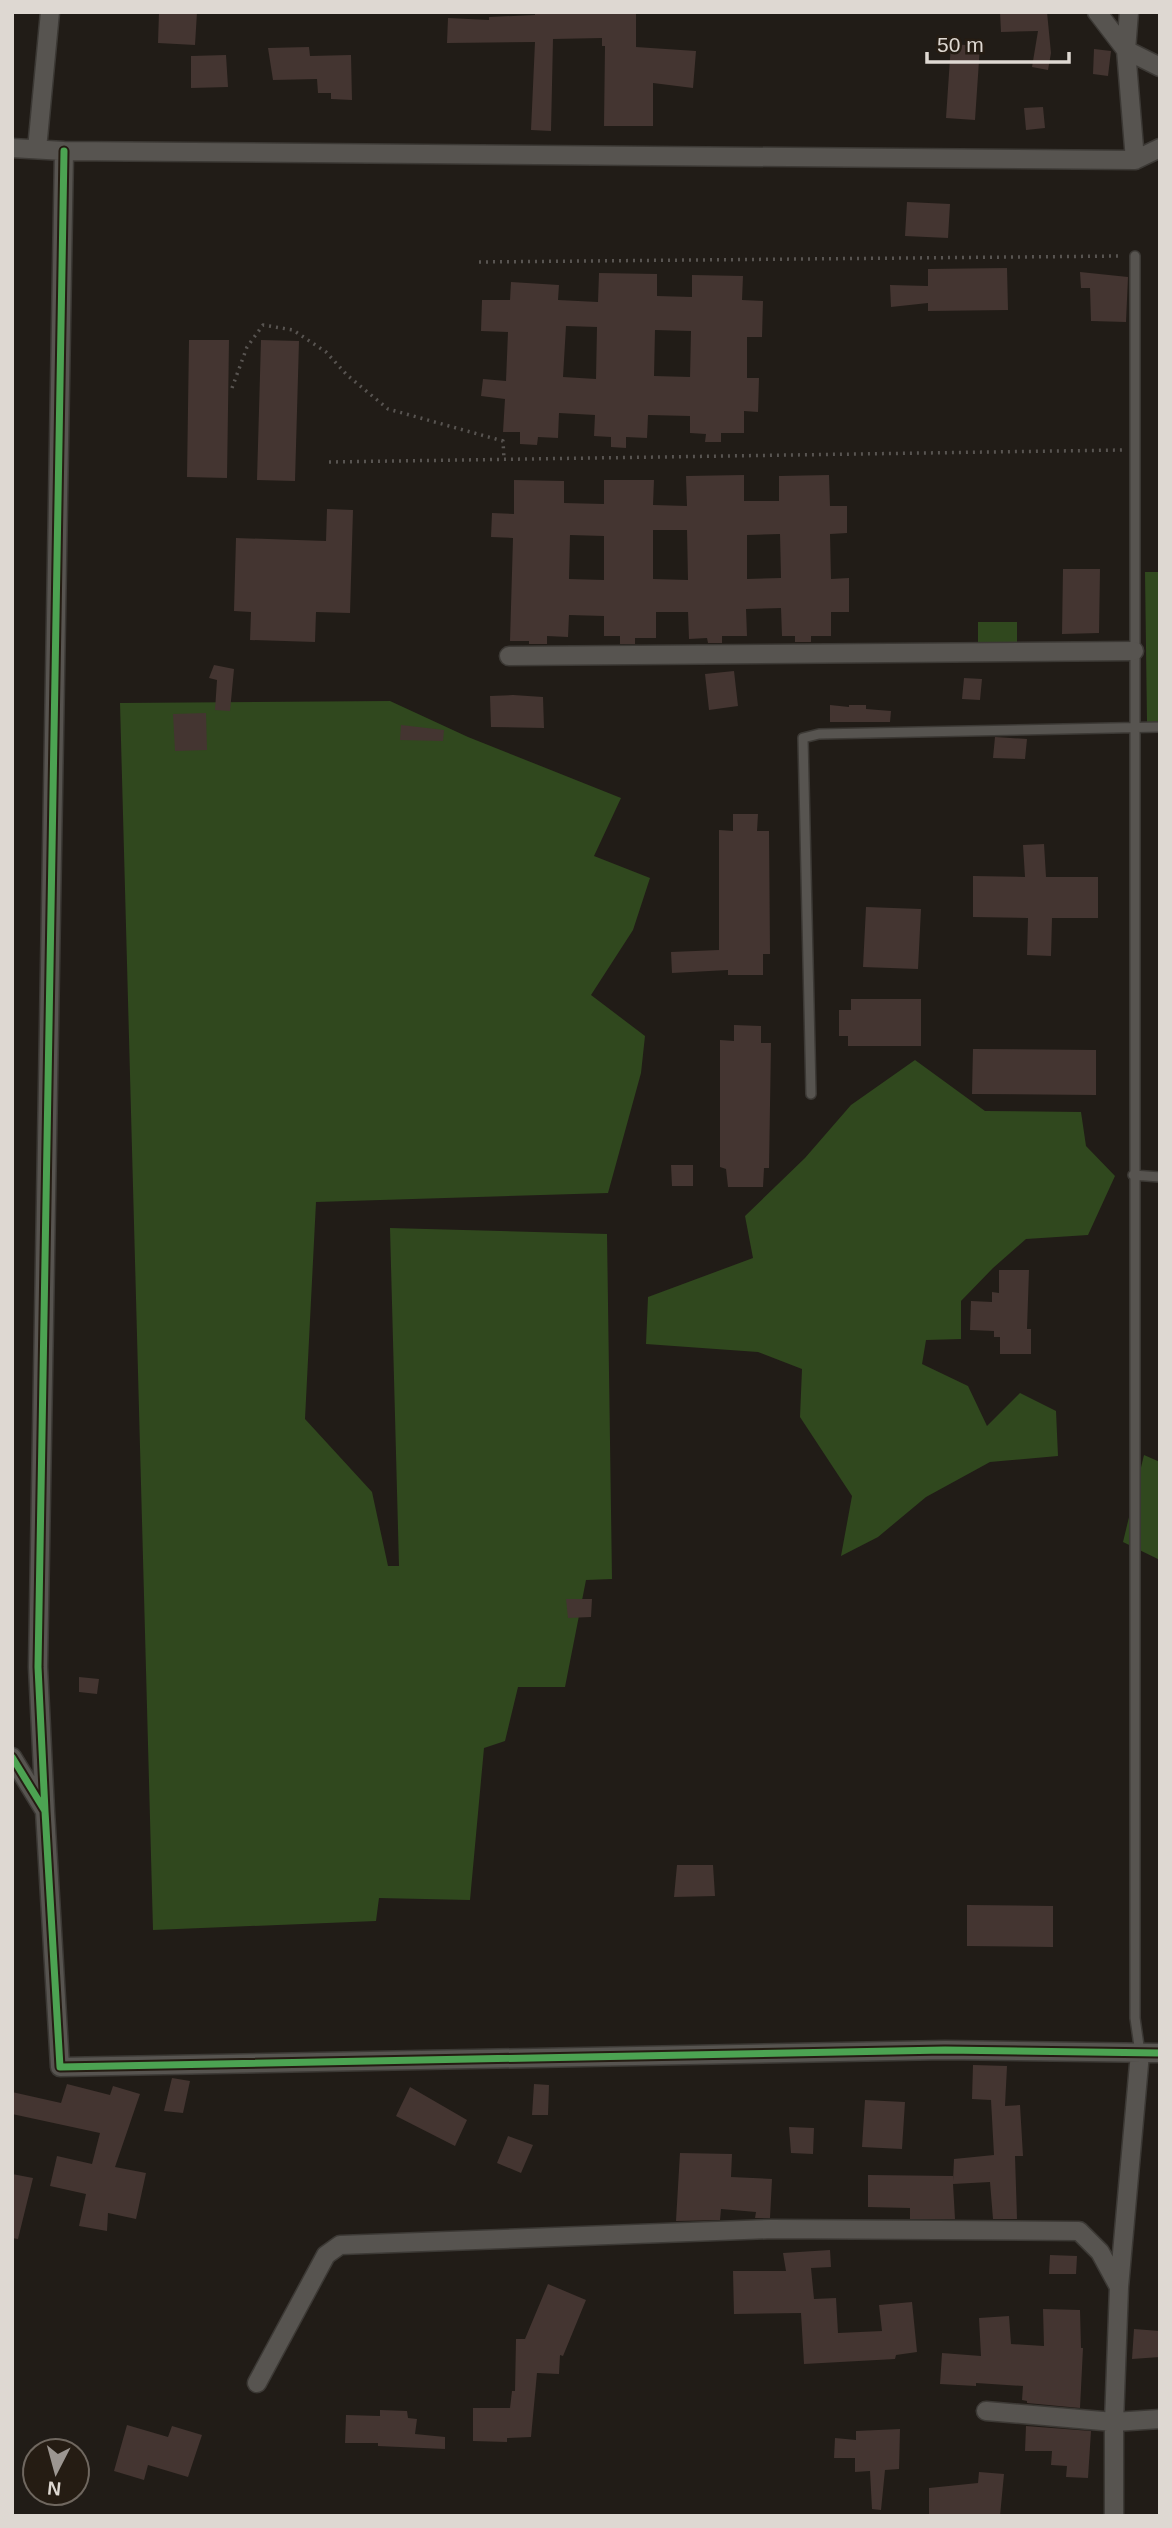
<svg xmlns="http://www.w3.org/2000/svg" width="1172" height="2528" viewBox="0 0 1172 2528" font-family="Helvetica,sans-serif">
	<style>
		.green { fill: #30481e }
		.building { fill: #443531; fill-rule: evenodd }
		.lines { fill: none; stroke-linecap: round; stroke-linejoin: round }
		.lane-casing { stroke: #3c3935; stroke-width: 12 }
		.street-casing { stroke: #3c3935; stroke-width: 21 }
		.path { stroke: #585451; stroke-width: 3.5; stroke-dasharray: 2 5; stroke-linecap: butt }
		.lane { stroke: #575450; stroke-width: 9 }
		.street { stroke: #575450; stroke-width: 18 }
		.cycleway-casing { stroke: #251c13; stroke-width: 11 }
		.cycleway { stroke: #4ca352; stroke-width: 7 }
	</style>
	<rect width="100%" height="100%" fill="#211c17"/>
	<!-- green -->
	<path class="green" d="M1145 572H1160V722H1147Z
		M978 622H1017V642H978Z
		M390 701 468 737 621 798 594 856 650 878 633 930 591 995 645 1036 641 1073 608 1193 316 1202 305 1419 372 1492 388 1566H399L390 1228 607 1234 612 1579 586 1580 565 1687H518L505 1741 484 1748 470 1900 379 1898 376 1921 153 1930 120 703Z
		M915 1060 985 1111 1081 1112 1086 1146 1115 1176 1088 1235 1026 1239 993 1268 961 1301V1339L926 1340 922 1364 968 1386 987 1426 1020 1393 1056 1411 1058 1456 990 1462 926 1497 878 1537 841 1556 852 1496 800 1417 802 1369 758 1352 646 1344 648 1297 753 1258 745 1216 805 1158 851 1105Z
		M1144 1455 1160 1462V1560L1123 1542Z"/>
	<!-- building -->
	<path class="building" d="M159 12H197L195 45 158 43Z
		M535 12H636V47L696 51 693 88 653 83V126H604L605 46H602V38L553 39 551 131 531 130 535 42 447 43 448 18 489 20V17L535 15Z
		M1000 12H1047L1051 53 1048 70 1032 67 1038 31 1001 32Z
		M951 44 980 46 975 120 946 118Z
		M309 47 310 56 351 55 352 100 331 99V93H318L317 79 273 80 268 48Z
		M1094 49 1111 51 1108 76 1093 74Z
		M226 55 228 87 191 88V56Z
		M1043 107 1045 128 1026 130 1024 108Z
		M907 202 950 204 948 238 905 236Z
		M1007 268 1008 310 928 311V303L891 307 890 285 928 286V269Z
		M1080 272 1128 277 1126 322 1091 321 1090 288H1081Z
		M599 273 657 274V296L692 297V275L743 276 742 300 763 301 762 337H747V378H759L758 412 744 411V433H721V442H705L706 434 690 433V416L648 415 647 438 626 437V448L611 447V437L594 436 595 415 559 413 558 438 538 437 537 445 520 444V432H503L505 399 481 396 483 379 506 381 508 332 481 331 482 300H510L511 282 559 285 558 300 598 302ZM566 326 597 327 596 379 563 377ZM655 330 691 331 690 377 654 376Z
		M189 340H229L227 478 187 477Z
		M261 340 299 341 295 481 257 480Z
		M744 475V501H779V476L829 475 830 506H847V533L830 534 831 579 849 578V612H831V636H811V642H795V636H782L781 608 746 609 747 636H722V643H708L707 638 689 639 688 612H656V638H635V644H620V636H604V616L569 615 568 637 547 636V644H529V641H510L513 538 491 537 492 513 514 514V480L564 481V503L604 504V480H654L653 505 687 506 686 476ZM653 530H687L688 580 653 579ZM780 534 781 578 747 579V535ZM570 535 604 536V580L569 579Z
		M327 509 353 510 350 613 316 612 315 642 250 640 251 612 234 611 236 538 326 541Z
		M1063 569H1100L1099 633 1062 634Z
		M214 665 234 669 230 711 215 710 217 680 209 678Z
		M734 671 738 706 709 710 705 674Z
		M964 678 982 679 980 700 962 699Z
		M513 695 543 697 544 728 491 727 490 696Z
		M830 705 849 707V705H866V709L891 711 890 722H830Z
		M206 713 207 750 175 751 173 714Z
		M401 725 444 730 443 741 400 740Z
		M995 737 1027 739 1025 759 993 758Z
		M733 814H758L757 831H769L770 954H763V975H728V970L672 973 671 952 719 950V830L733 831Z
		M1044 844 1046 877H1098V918H1052L1051 956 1027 955 1028 918 973 917V876L1025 877 1023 845Z
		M866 907 921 909 918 969 863 967Z
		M851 999H921V1046H848V1036H839V1010H851Z
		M734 1025 761 1026V1043H771L769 1168H764L763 1187H728L726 1169 720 1167V1040L734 1041Z
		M973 1049 1096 1050V1095L972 1094Z
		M671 1165H693V1186H672Z
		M999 1270H1029L1027 1329H1031V1354H1000V1337H994V1331L970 1330 971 1301 992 1302V1292L999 1293Z
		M566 1599H592L591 1617 568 1618Z
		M79 1677 99 1679 97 1694 79 1692Z
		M677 1865H713L715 1896 674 1897Z
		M967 1905 1053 1906V1947L967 1946Z
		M973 2065 1007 2066 1005 2106 1020 2105 1023 2156H1015L1017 2219H993L990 2182 953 2184 955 2219H910V2208L868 2207V2175L953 2176V2181L954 2159 994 2155 991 2100 972 2099Z
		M172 2078 190 2081 183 2113 164 2111Z
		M67 2084 110 2095 113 2086 140 2094 115 2167 146 2173 136 2219 108 2213 107 2231 79 2226 86 2194 50 2186 57 2156 92 2164 100 2133 12 2114V2092L61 2103Z
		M534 2084 549 2085 548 2115H532Z
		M410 2087 467 2120 455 2146 396 2116Z
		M865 2100 905 2102 902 2149 862 2147Z
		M789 2127 814 2128 813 2154 791 2153Z
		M508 2136 533 2145 521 2173 497 2163Z
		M680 2153 732 2154 731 2177 772 2179 770 2218H755L756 2212 721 2209 720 2220 676 2221Z
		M12 2174 33 2178 18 2239 12 2238Z
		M830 2250 831 2267 811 2268 814 2299 836 2298 838 2333 882 2331 879 2305 912 2302 917 2352 896 2355 895 2359 804 2364 801 2313 734 2314 733 2271H786L783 2253Z
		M1050 2255 1077 2256 1076 2274H1049Z
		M548 2284 586 2300 563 2356 560 2355 559 2374 537 2373 531 2437 507 2438V2442L473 2441V2408H510L512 2391H515L516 2339H525Z
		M1043 2309 1080 2310 1081 2348H1083L1080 2408 1027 2403V2401L1022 2400 1023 2386 976 2383V2386L940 2384 942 2353 981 2356 979 2318 1009 2316 1011 2344 1044 2346Z
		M1134 2329 1160 2331V2357L1132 2359Z
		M380 2410 407 2411 408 2418 417 2419 415 2434 445 2437V2449L378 2446V2443H345L346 2415 380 2416Z
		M127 2425 168 2437 172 2426 202 2435 188 2477 148 2465 144 2480 114 2471Z
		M1026 2426 1091 2431 1088 2478 1066 2477 1067 2466 1051 2465 1052 2451H1025Z
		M900 2429 899 2469 885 2470 881 2510 872 2509 870 2471 855 2472V2458H834L835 2438 856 2440V2431Z
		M979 2472 1004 2474 1000 2516H929V2488L978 2483Z"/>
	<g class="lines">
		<!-- lane casing -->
		<g class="lane-casing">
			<path id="lane" d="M1135 256V2018L1140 2053
				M811 1094 803 738 819 734 1160 727
				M1133 1175 1160 1177"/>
		</g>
		<!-- street casing -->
		<g class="street-casing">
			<path id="street" d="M1097 12 1126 50 1160 67
				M1129 12 1126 50 1135 160 1160 148
				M12 148 64 151 1135 160
				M37 149 50 12
				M509 656 1134 651
				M12 1757 45 1811 60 2067 945 2050 1160 2053
				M45 1811 38 1667 64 151
				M257 2383 326 2255 340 2245 772 2229 1079 2231 1100 2252 1119 2287
				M986 2411 1114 2422 1160 2419
				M1114 2516V2422L1119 2287 1140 2053"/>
		</g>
		<!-- path -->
		<path class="path" d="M479 262 1122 256
			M232 388 247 347 263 325 293 330 326 352 347 375 388 409 503 441 504 459
			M329 462 1122 450"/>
		<!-- lane -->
		<use href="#lane" class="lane"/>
		<!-- street -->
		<use href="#street" class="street"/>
		<!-- cycleway casing -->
		<g class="cycleway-casing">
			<path id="cycleway" d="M12 1757 45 1811 60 2067 945 2050 1160 2053
				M45 1811 38 1667 64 151"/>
		</g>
		<!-- cycleway -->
		<use href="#cycleway" class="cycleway"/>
	</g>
	<!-- border -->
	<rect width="1172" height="2528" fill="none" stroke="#ded8d2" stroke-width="28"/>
	<!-- north arrow -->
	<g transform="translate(56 2472) rotate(186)"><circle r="33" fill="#251c13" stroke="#6f675f" stroke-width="2"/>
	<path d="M0-5L12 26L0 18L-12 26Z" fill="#9c9691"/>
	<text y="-10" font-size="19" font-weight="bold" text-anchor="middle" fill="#ded8d2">N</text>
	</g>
	<!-- scale -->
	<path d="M927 52v10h142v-10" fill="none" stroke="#ded8d2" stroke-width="3.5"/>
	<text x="937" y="52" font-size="21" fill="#ded8d2" stroke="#251c13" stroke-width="5" paint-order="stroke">50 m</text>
</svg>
